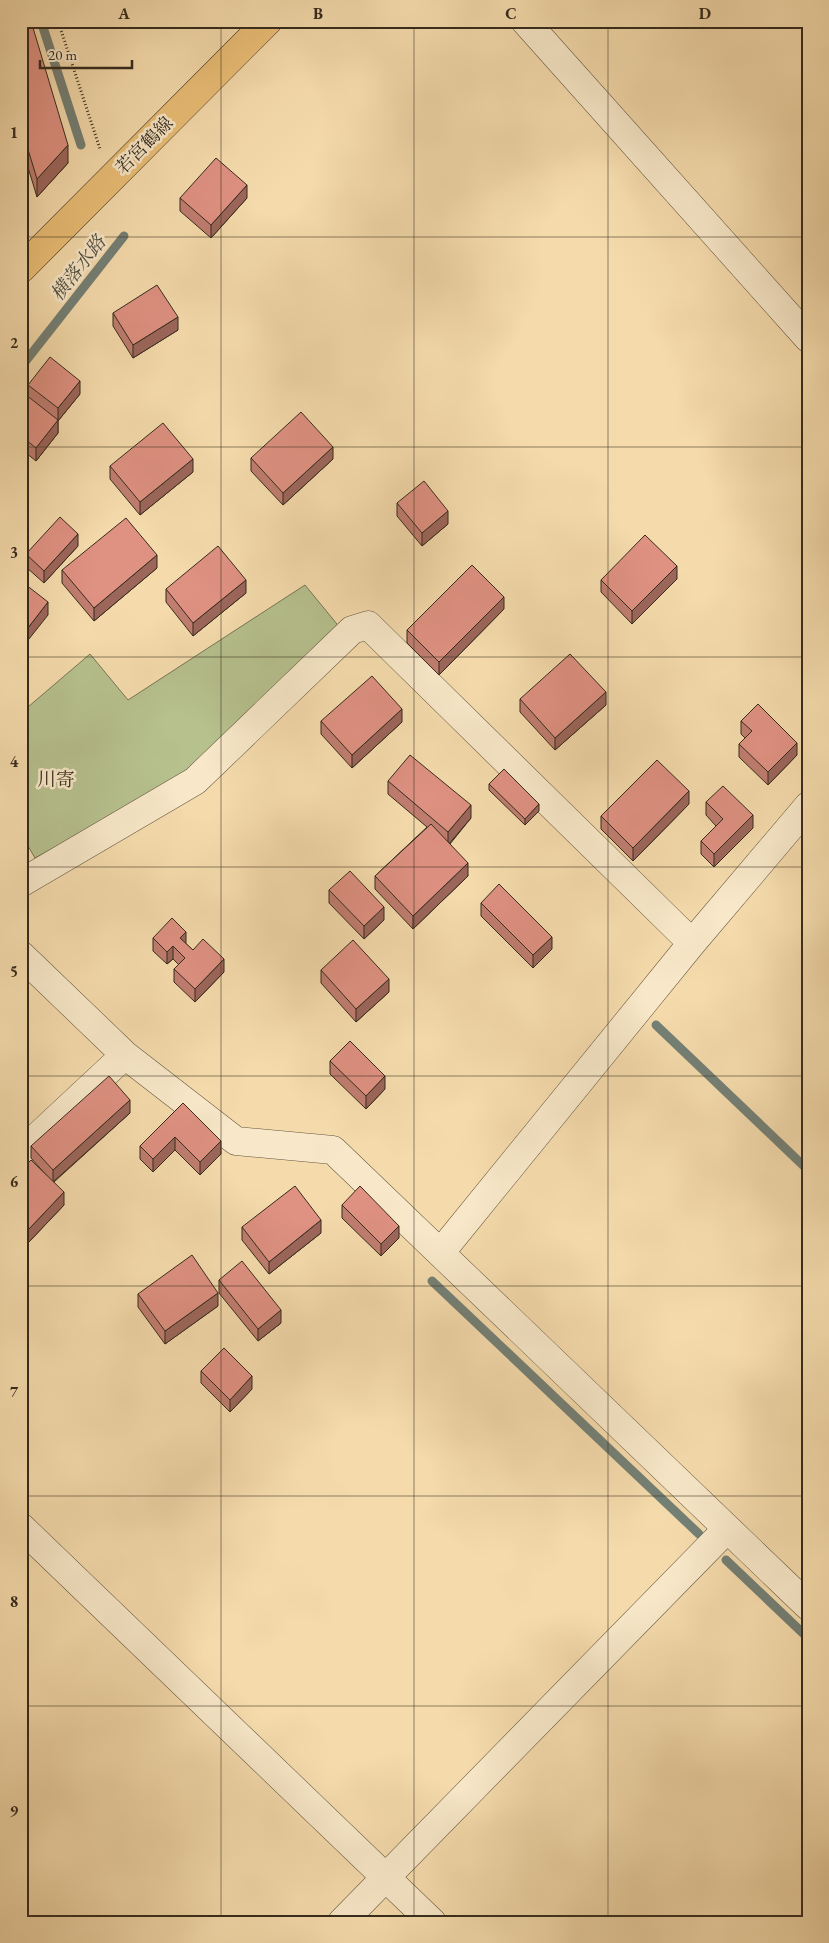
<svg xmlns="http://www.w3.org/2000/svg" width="829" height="1943" viewBox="0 0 829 1943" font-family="'EB Garamond','Noto Serif JP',serif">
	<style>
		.green { fill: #b6c18e; stroke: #767656 }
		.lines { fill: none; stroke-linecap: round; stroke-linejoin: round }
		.stream { stroke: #748076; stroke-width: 9 }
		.minor-casing { stroke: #655741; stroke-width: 29 }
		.major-casing { stroke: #352b1d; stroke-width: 29 }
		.path { stroke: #352b1d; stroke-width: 3; stroke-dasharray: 1 2.5; stroke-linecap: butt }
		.minor { stroke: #f8e8c9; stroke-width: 28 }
		.major { stroke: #eabe76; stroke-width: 28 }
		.wall { fill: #c07d70; stroke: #352b1d }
		.shaded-wall { fill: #9c665b; stroke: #352b1d }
		.building { fill: #df9182; stroke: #352b1d }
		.grid { fill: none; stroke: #352b1d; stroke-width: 1; stroke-opacity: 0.55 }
		.labels { text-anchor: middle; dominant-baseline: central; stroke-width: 5; stroke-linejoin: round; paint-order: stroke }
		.street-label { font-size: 18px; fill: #352b1d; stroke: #f8e8c9 }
		.water-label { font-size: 19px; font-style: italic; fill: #4f4e42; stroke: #f8e8c9 }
		.neighbourhood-label { font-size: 19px; fill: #352b1d; stroke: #f8e8c9 }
		.neatline { fill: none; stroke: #352b1d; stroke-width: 2 }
		.grid-label { font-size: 16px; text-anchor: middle; font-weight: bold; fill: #352b1d }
	</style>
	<rect width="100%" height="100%" fill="#f5dbac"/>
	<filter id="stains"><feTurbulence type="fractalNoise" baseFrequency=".004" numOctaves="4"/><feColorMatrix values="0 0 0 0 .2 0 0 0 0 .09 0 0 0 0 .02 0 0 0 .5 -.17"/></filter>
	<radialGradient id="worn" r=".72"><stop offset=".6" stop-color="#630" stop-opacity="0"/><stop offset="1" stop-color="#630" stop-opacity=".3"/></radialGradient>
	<!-- green -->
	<path class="green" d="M305 585 341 629 191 774 35 858 21 834V713L90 654 128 700Z"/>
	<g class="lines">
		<!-- stream -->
		<path class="stream" d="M41 21 81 145
			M21 367 124 236
			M656 1025 808 1170
			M432 1281 699 1534
			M726 1560 808 1638"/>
		<!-- minor casing -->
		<g class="minor-casing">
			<path id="minor" d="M525 21 808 338
				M21 883 195 781 352 630 368 625 692 943
				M21 955 125 1055 236 1141 333 1150 808 1606
				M21 1152 125 1055
				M441 1252 692 943 808 806
				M21 1527 432 1922
				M342 1922 727 1529"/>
		</g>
		<!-- major casing -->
		<g class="major-casing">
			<path id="major" d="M21 269 268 21"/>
		</g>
		<!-- path -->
		<path class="path" d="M58 21 100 149"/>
		<!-- minor -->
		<use href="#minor" class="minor"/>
		<!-- major -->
		<use href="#major" class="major"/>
	</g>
	<!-- wall -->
	<path class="wall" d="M21 23 68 163 37 197 23 151Z
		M180 198H247L211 238 180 211Z
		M113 313 178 330 133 358 113 326Z
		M28 385 80 394 58 421V433L36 461 21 449V391L28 396Z
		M251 458 333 459 283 505 251 471Z
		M110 466 193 472 140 515 110 479Z
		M397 503 448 524 422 546 397 516Z
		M78 546 44 583 26 567V554Z
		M157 568 94 621 62 583V570Z
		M677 579 632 624 601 592V580Z
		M166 589 246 593 193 636 166 602Z
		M504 609 439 675 407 643V630Z
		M520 699 606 705 555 750 520 712Z
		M321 721 402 722 352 768 321 734Z
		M741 721 797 755 768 785 739 757V744L745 738 741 734Z
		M388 781 471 818 450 844 468 876 413 929 375 889V876L427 827 388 794Z
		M489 784 539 811 525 825 489 790Z
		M706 802 753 828 714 867 701 854V841L716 826 706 815Z
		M689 804 633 861 601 829V816Z
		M329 890 384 920 364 939 329 903Z
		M481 903 552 949 533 968 481 916Z
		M153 938 186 944 193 950 224 972 195 1002 174 982V969L179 965 173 959 167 964 153 951Z
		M321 970 389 992 356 1022 321 983Z
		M330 1061 385 1089 366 1109 330 1074Z
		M183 1103 221 1154 200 1175 175 1150 153 1172 140 1159V1146Z
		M130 1113 54 1182 64 1205 28 1243 21 1236V1170L47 1176 31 1158V1146Z
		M342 1205 399 1238 381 1256 342 1218Z
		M242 1227 321 1233 269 1274 242 1240Z
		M219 1280 281 1323 258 1341 219 1293Z
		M138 1294 218 1306 165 1344 138 1307Z
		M201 1371 252 1389 230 1412 201 1383Z"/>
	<!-- shaded-wall -->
	<path class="shaded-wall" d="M21 133H23V151L21 152Z
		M68 145V163L37 197V179Z
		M247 185V198L211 238V225Z
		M178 317V330L133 358V345Z
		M80 381V394L58 421V408Z
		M58 420V433L36 461V448Z
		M333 447V459L283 505V493Z
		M193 459V472L140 515V502Z
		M24 461V474L21 477V464Z
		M448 511V524L422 546V533Z
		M78 534V546L44 583V571Z
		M157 555V568L94 621V608Z
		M677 566V579L632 624V611Z
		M246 580V593L193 636V623Z
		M504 597V609L439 675V662Z
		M48 602V615L21 649V637Z
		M606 692V705L555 750V738Z
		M402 709V722L352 768V755Z
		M797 743V755L768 785V772Z
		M689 791V804L633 861V848Z
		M539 804V811L525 825V819Z
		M471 805V818L448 845V832Z
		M753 815V828L714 867V854Z
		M468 863V876L413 929V916Z
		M384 907V920L364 939V926Z
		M186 932V945L180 938Z
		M552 937V949L533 968V955Z
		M173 946V959L167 964V952Z
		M224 959V972L195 1002V989Z
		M24 969V981L21 983V970Z
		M389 979V992L356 1022V1009Z
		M385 1076V1089L366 1109V1096Z
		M130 1100V1113L53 1182V1170Z
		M175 1137V1150L153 1172V1159Z
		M221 1141V1154L200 1175V1162Z
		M64 1192V1205L28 1243V1230Z
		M321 1220V1233L269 1274V1262Z
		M399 1226V1238L381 1256V1244Z
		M218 1293V1306L165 1344V1331Z
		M281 1310V1323L258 1341V1329Z
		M252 1376V1389L230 1412V1400Z"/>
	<!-- building -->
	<path class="building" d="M26 21H31L68 145 37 179 23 133H21V23Z
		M216 158 247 185 211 225 180 198Z
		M157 285 178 317 133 345 113 313Z
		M50 357 80 381 58 408 28 385Z
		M21 391 58 420 36 448 21 436Z
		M301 412 333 447 283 493 251 458Z
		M163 423 193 459 140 502 110 466Z
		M424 481 448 511 422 533 397 503Z
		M60 517 78 534 44 571 26 554Z
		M126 518 157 555 94 608 62 570Z
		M645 535 677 566 632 611 601 580Z
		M218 546 246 580 193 623 166 589Z
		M472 565 504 597 439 662 407 630Z
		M21 581 48 602 21 637Z
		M570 654 606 692 555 738 520 699Z
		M372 676 402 709 352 755 321 721Z
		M758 704 797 743 768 772 739 744 752 731 741 721Z
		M410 755 471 805 448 832 388 781Z
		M657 760 689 791 633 848 601 816Z
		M504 769 539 804 525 819 489 784Z
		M723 786 753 815 714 854 701 841 723 819 706 802Z
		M431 824 468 863 413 916 375 876Z
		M350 871 384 907 364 926 329 890Z
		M499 884 552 937 533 955 481 903Z
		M172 918 186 932 180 938 193 950 203 939 224 959 195 989 174 969 185 958 173 946 167 952 153 938Z
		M353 940 389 979 356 1009 321 970Z
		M350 1041 385 1076 366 1096 330 1061Z
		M109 1076 130 1100 53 1170 31 1146Z
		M183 1103 221 1141 200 1162 175 1137 153 1159 140 1146Z
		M31 1160 64 1192 28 1230 21 1224V1170Z
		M295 1186 321 1220 269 1262 242 1227Z
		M360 1186 399 1226 381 1244 342 1205Z
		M192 1255 218 1293 165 1331 138 1294Z
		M242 1261 281 1310 258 1329 219 1280Z
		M224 1348 252 1376 230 1400 201 1371Z"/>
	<!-- grid -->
	<path class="grid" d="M221 21V1922M414 21V1922M608 21V1922M21 237H808M21 447H808M21 657H808M21 867H808M21 1076H808M21 1286H808M21 1496H808M21 1706H808"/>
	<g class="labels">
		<!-- street labels -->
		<g class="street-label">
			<text transform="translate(144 145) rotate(-45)">若宮鶴線</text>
		</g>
		<!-- water labels -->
		<g class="water-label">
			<text transform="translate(78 268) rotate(-52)">横落水路</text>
		</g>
		<!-- neighbourhood labels -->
		<g class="neighbourhood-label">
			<text x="56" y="779">川寄</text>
		</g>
	</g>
	<!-- margin -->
	<rect width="829" height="1943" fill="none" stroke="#f5dbac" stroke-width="55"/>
	<!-- scale -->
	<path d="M40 60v8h92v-8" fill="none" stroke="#352b1d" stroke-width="2.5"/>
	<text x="48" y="60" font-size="15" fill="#352b1d" stroke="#f8e8c9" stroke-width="4" paint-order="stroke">20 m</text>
	<rect x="28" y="28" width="774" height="1888" class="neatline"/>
	<g class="grid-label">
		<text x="124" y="19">A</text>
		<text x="318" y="19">B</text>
		<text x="511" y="19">C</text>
		<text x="705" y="19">D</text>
		<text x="14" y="138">1</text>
		<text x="14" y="348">2</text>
		<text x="14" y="558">3</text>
		<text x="14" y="767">4</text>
		<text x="14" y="977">5</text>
		<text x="14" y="1187">6</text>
		<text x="14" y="1397">7</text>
		<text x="14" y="1607">8</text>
		<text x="14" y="1816">9</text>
	</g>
	<rect width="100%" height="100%" filter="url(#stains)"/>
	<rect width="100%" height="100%" fill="url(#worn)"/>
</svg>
